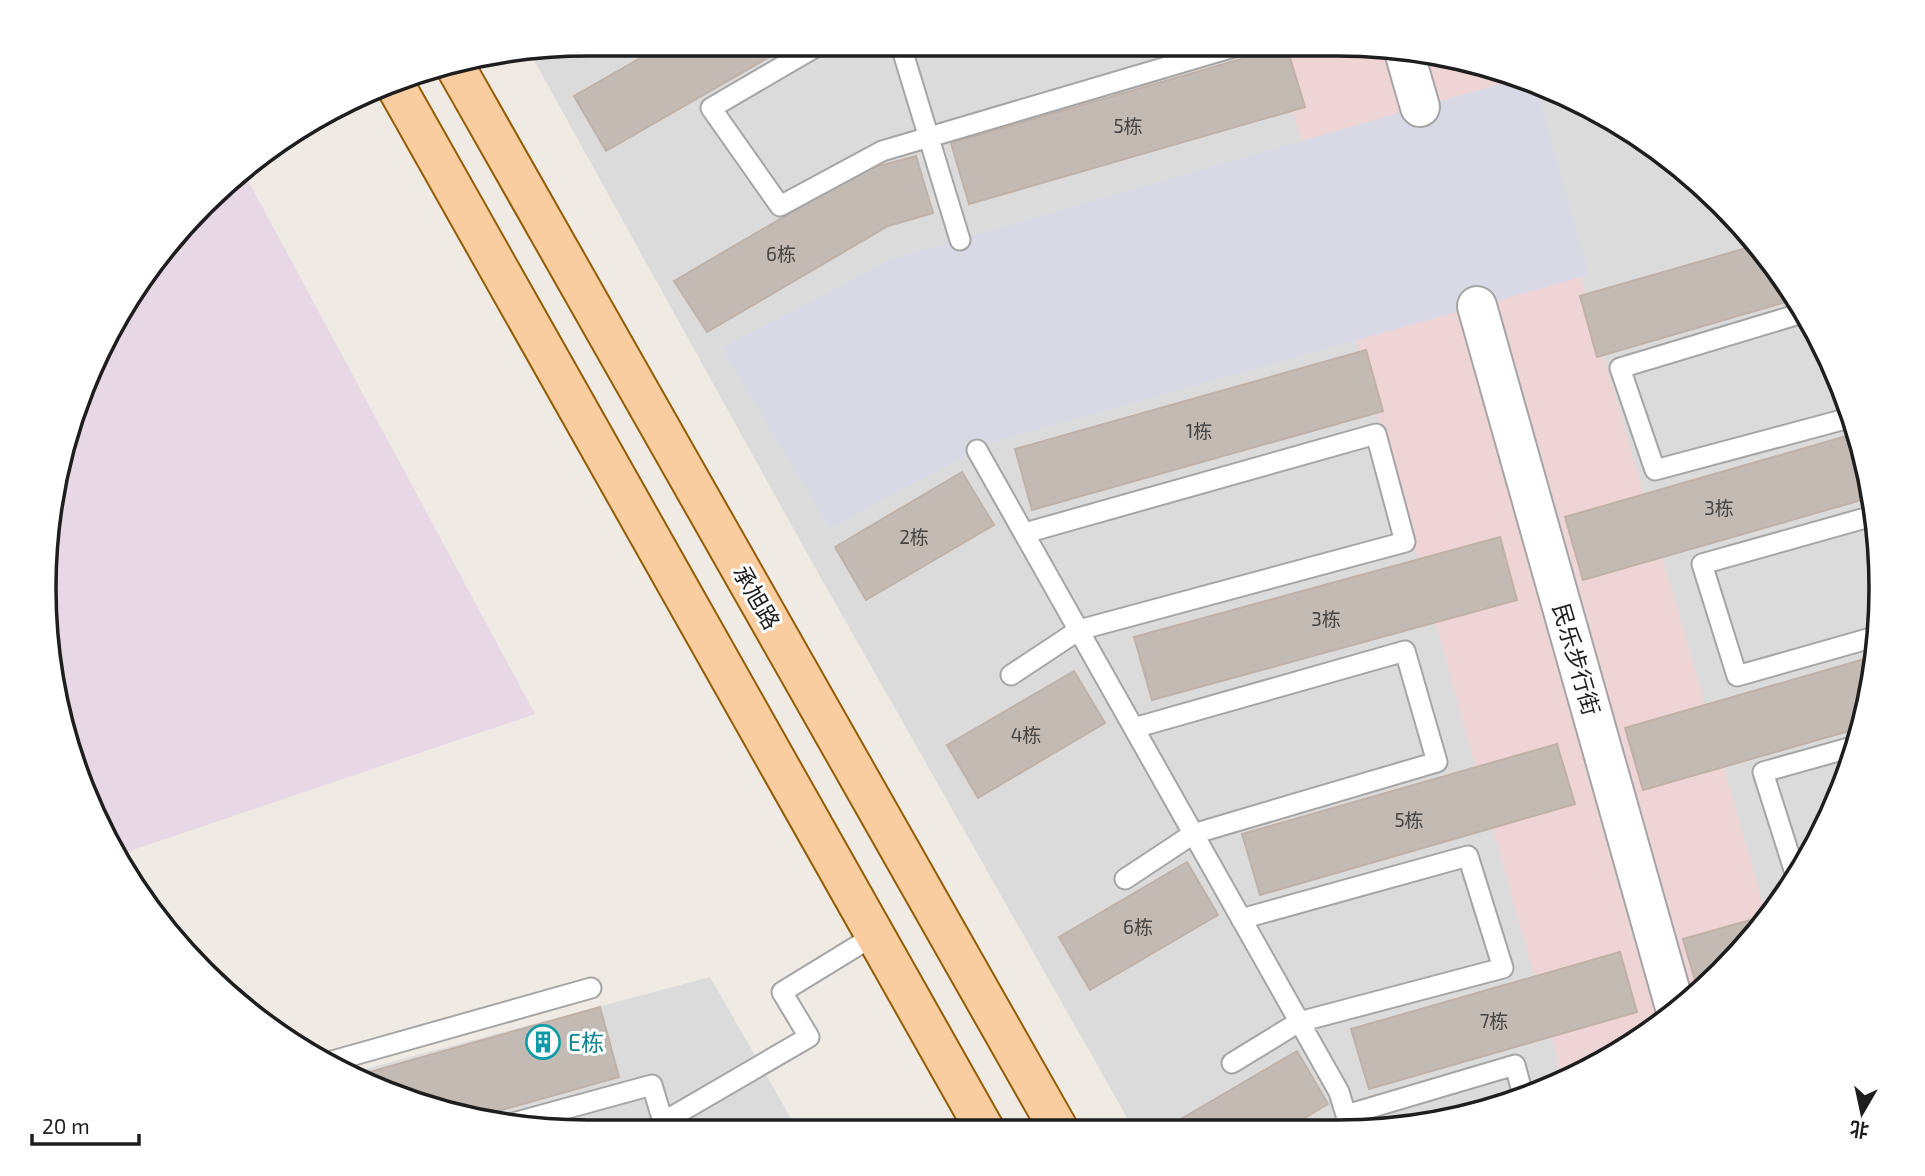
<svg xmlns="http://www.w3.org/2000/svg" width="1925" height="1176" viewBox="0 0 1925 1176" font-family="'Exo 2','Noto Sans SC',sans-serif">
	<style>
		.residential { fill: #dcdbdb }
		.commercial { fill: #efd4d5 }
		.industrial { fill: #e8d7e5 }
		.plaza { fill: #d9d9e5 }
		.building { fill: #c3bab4; stroke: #c0b1a7; stroke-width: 2 }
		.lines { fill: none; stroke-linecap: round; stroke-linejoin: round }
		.lane-casing { stroke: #a5a5a5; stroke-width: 23 }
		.street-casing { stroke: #a5a5a5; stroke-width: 42 }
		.primary-casing { stroke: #945d05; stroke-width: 42 }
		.lane { stroke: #fff; stroke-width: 19 }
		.street { stroke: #fff; stroke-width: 38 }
		.primary { stroke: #f9cd9f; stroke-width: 38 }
		.labels { text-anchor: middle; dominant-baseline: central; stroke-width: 6; stroke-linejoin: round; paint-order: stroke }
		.number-label { font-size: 19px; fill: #474544 }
		.street-label { font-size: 23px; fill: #1e1e1e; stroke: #fff }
		.culture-label { font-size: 23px; fill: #0d838f; stroke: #fff; text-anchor: start }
		.rim { fill: none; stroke: #1e1e1e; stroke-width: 3.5 }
	</style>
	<rect width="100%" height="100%" fill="#efebe4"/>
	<!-- residential -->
	<path class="residential" d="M588 44 1408 48 1545 85 1668 156 1746 229 1808 316 1852 413 1877 517 1880 623 1863 728 1825 828 1769 919 1696 997 1609 1060 1478 1114 1373 1131 1134 1130 808 555 530 53Z
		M710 977 797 1129 517 1128 380 1091 350 1073Z"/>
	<!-- commercial -->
	<path class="commercial" d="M1275 48H1408L1523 79 1768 920 1696 997 1609 1060 1563 1079Z"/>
	<!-- industrial -->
	<path class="industrial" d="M243 171 535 714 121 854 73 763 44 588 73 413 136 285Z"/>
	<!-- plaza -->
	<path class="plaza" d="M1520 78 1535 82 1589 275 990 443 830 528 722 348 889 260Z"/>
	<!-- building -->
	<path class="building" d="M665 44 790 45 606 151 574 96Z
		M1279 48H1287L1305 107 969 204 951 143Z
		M916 156 933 213 888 226 707 332 674 281 864 170Z
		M1757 245 1796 299 1597 357 1580 296Z
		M1366 350 1383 411 1032 510 1015 449Z
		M1857 433 1872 497 1583 580 1565 517Z
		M962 472 994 525 866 600 835 547Z
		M1500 537 1517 600 1152 700 1134 637Z
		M1875 656 1863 727 1643 790 1625 728Z
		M1074 671 1105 723 978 798 947 745Z
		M1557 744 1575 804 1260 895 1242 834Z
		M1187 862 1218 915 1090 990 1059 937Z
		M1772 914 1769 919 1699 994 1683 939Z
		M1620 952 1637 1012 1369 1089 1351 1029Z
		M600 1007 619 1077 477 1117 380 1091 355 1076Z
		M1297 1051 1328 1104 1283 1131 1172 1130 1169 1126Z"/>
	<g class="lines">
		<!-- lane casing -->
		<g class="lane-casing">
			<path id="lane" d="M819 45 711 108 780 206 882 151 1234 47
				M901 46 960 240
				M1806 312 1620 368 1655 470 1853 417
				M977 450 1339 1092 1351 1131
				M1876 515 1702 564 1737 676 1878 636
				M1011 675 1079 630 1405 542 1376 434 1025 533
				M1796 876 1763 772 1856 746
				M1125 879 1193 834 1437 762 1405 651 1134 728
				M329 1062 591 988
				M1232 1063 1299 1022 1503 968 1468 856 1241 919
				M1346 1115 1515 1065 1523 1095
				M663 1122 809 1037 782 992 875 935
				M506 1125 652 1085 665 1128"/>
		</g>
		<!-- street casing -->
		<g class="street-casing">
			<path id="street" d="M1403 48 1420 107
				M1477 306 1676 1011"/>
		</g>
		<!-- primary casing -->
		<g class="primary-casing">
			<path id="primary" d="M455 66 1059 1130
				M394 83 985 1130"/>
		</g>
		<!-- lane -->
		<use href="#lane" class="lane"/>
		<!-- street -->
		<use href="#street" class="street"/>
		<!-- primary -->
		<use href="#primary" class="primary"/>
	</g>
	<!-- icons -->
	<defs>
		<g id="building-ring" transform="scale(1.75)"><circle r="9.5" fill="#fff" stroke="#0f9aa8" stroke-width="1.5"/><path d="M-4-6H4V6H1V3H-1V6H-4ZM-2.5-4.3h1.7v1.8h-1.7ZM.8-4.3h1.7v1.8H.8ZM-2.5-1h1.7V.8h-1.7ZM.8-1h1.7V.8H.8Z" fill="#0f9aa8"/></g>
	</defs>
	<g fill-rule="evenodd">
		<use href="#building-ring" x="543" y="1042"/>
	</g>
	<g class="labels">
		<!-- number labels -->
		<g class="number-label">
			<text x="1128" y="125">5栋</text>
			<text x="781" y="253">6栋</text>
			<text x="1199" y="430">1栋</text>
			<text x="1719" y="507">3栋</text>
			<text x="914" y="536">2栋</text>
			<text x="1326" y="618">3栋</text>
			<text x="1026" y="734">4栋</text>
			<text x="1409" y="819">5栋</text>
			<text x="1138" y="926">6栋</text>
			<text x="1494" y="1020">7栋</text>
		</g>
		<!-- street labels -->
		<g class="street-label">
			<text transform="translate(757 597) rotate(60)">承旭路</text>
			<text transform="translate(1577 659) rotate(74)">民乐步行街</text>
		</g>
		<!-- culture labels -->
		<g class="culture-label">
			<text x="568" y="1042">E栋</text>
		</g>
	</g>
	<!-- crop -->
	<path d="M0 0H1925V1176H0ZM588 56H1337A532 532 0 0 1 1869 588V588A532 532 0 0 1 1337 1120H588A532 532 0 0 1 56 588V588A532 532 0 0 1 588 56Z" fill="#fff" fill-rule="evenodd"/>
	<path class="rim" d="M588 56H1337A532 532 0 0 1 1869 588V588A532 532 0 0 1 1337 1120H588A532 532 0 0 1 56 588V588A532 532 0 0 1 588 56Z"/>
	<!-- north arrow -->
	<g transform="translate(1862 1113) rotate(189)" stroke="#ffffff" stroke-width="5" paint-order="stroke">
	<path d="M0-5L12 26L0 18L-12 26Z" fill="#1e1e1e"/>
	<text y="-10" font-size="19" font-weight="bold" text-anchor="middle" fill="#1e1e1e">北</text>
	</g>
	<!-- scale -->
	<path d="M32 1134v10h107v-10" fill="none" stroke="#1e1e1e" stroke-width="3.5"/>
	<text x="42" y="1134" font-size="21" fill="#1e1e1e" stroke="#ffffff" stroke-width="5" paint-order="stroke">20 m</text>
</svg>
